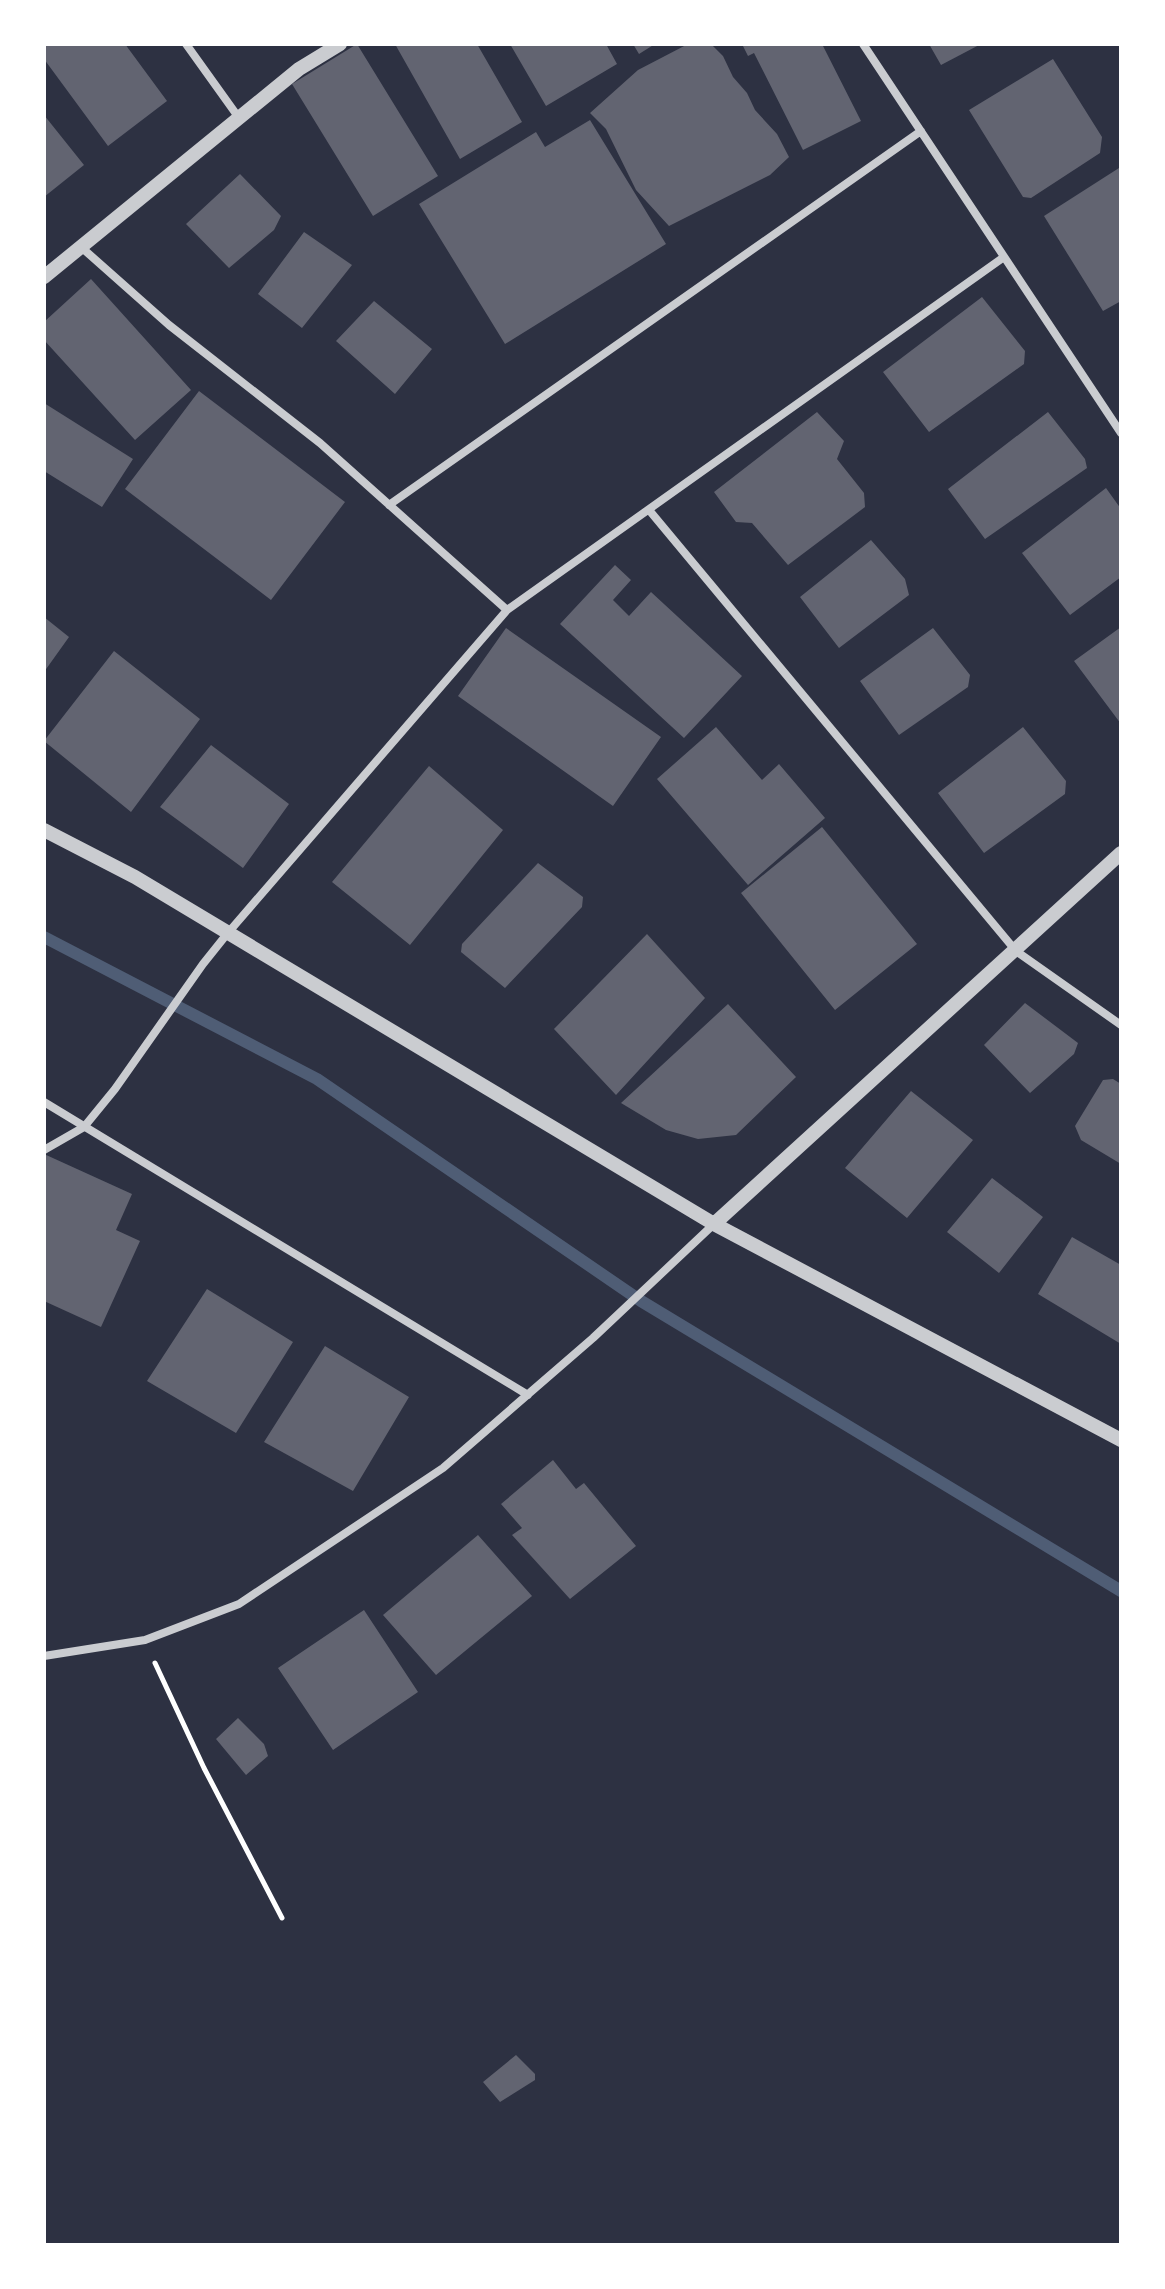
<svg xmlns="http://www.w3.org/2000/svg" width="1165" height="2289" viewBox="0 0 1165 2289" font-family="Commissioner,sans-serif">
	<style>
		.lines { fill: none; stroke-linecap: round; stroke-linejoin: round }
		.stream { stroke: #4f5d75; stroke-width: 12 }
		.building { fill: #626471 }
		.path { stroke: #fff; stroke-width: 5 }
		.minor { stroke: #caccd0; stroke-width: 8 }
		.tertiary { stroke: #caccd0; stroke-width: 14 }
	</style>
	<rect width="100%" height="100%" fill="#2d3142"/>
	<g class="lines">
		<!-- stream -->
		<path class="stream" d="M44 937 317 1079 641 1301 1121 1591"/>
	</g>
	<!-- building -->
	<path class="building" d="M44 44H125L167 101 108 146 44 59Z
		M357 44 438 176 373 216 292 84Z
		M395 44H477L522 122 460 159Z
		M510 44H606L617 64 546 106Z
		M633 44H655L639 54Z
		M688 44H711L723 56 733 77 747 93 755 110 777 134 789 157 770 175 669 226 636 190 606 129 590 113 638 70Z
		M742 44H822L861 121 803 150 754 53 748 56Z
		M929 44H981L941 65Z
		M1053 59 1102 137 1100 153 1031 198 1023 197 969 110Z
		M44 115 84 165 44 197Z
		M590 120 666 244 505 344 419 204 536 132 545 147Z
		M1119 168 1121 301 1103 311 1044 216Z
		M240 174 281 216 274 230 229 268 186 224Z
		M304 232 352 265 302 328 258 294Z
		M91 279 191 390 135 440 44 340V322Z
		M982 297 1025 351 1024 364 929 432 883 372Z
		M374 301 432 349 395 394 336 341Z
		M199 391 345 502 271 600 125 489Z
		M44 403 133 459 102 507 44 471Z
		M817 412 844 441 837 459 864 493 865 507 788 565 752 523 736 522 714 492Z
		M1048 412 1085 459 1087 468 985 539 948 489Z
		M1106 488 1121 509V577L1070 615 1022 553Z
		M871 540 905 579 909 595 839 648 800 597Z
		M615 565 631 580 613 600 629 616 651 592 742 676 684 738 560 624Z
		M44 617 69 637 44 672Z
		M1121 627V724L1074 661Z
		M506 628 661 737 613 806 458 696Z
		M933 628 970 675 968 687 899 735 860 681Z
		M114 651 200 719 131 812 44 741Z
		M716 727 762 780 779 764 825 818 748 885 657 779Z
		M1023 727 1066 781 1065 794 984 853 938 793Z
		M211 745 289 804 243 868 160 807Z
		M429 766 503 830 410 945 332 882Z
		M822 827 917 944 835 1010 741 893Z
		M538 863 583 897 582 907 505 988 461 952 462 944Z
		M647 934 705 998 616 1095 554 1029Z
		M1025 1003 1078 1043 1074 1054 1030 1093 984 1045Z
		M728 1004 796 1077 736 1135 698 1139 666 1130 621 1103Z
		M1113 1079 1121 1084V1164L1081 1140 1075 1126 1103 1080Z
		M911 1091 973 1140 907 1218 845 1168Z
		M44 1154 132 1194 116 1230 140 1241 101 1327 44 1301Z
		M992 1178 1043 1217 999 1273 947 1232Z
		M1072 1237 1121 1265V1344L1038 1294Z
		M207 1289 293 1342 236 1433 147 1381Z
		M325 1346 409 1397 353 1491 264 1442Z
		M553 1460 576 1489 584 1483 636 1546 570 1599 512 1535 522 1528 501 1504Z
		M478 1535 532 1596 436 1675 383 1615Z
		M364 1610 418 1692 333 1750 278 1668Z
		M238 1718 264 1744 268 1756 246 1775 216 1739Z
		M516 2055 535 2074V2080L500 2102 483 2082Z"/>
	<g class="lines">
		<!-- path -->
		<path class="path" d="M155 1663 204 1768 282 1918"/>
		<!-- minor -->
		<path class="minor" d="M186 44 239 118
			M863 44 1121 433
			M81 247 169 325 320 443 507 610
			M389 505 921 131
			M649 510 1016 951 1121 1025
			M44 1102 528 1395
			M44 1150 84 1127 115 1089 203 964 227 934 507 610 1004 257
			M44 1656 145 1640 239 1604 443 1468 593 1338 714 1224"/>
		<!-- tertiary -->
		<path class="tertiary" d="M44 277 299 69 340 44
			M44 830 135 877 714 1224 1121 1440
			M714 1224 1121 853"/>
	</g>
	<!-- border -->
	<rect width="1165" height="2289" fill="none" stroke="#ffffff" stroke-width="92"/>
</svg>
